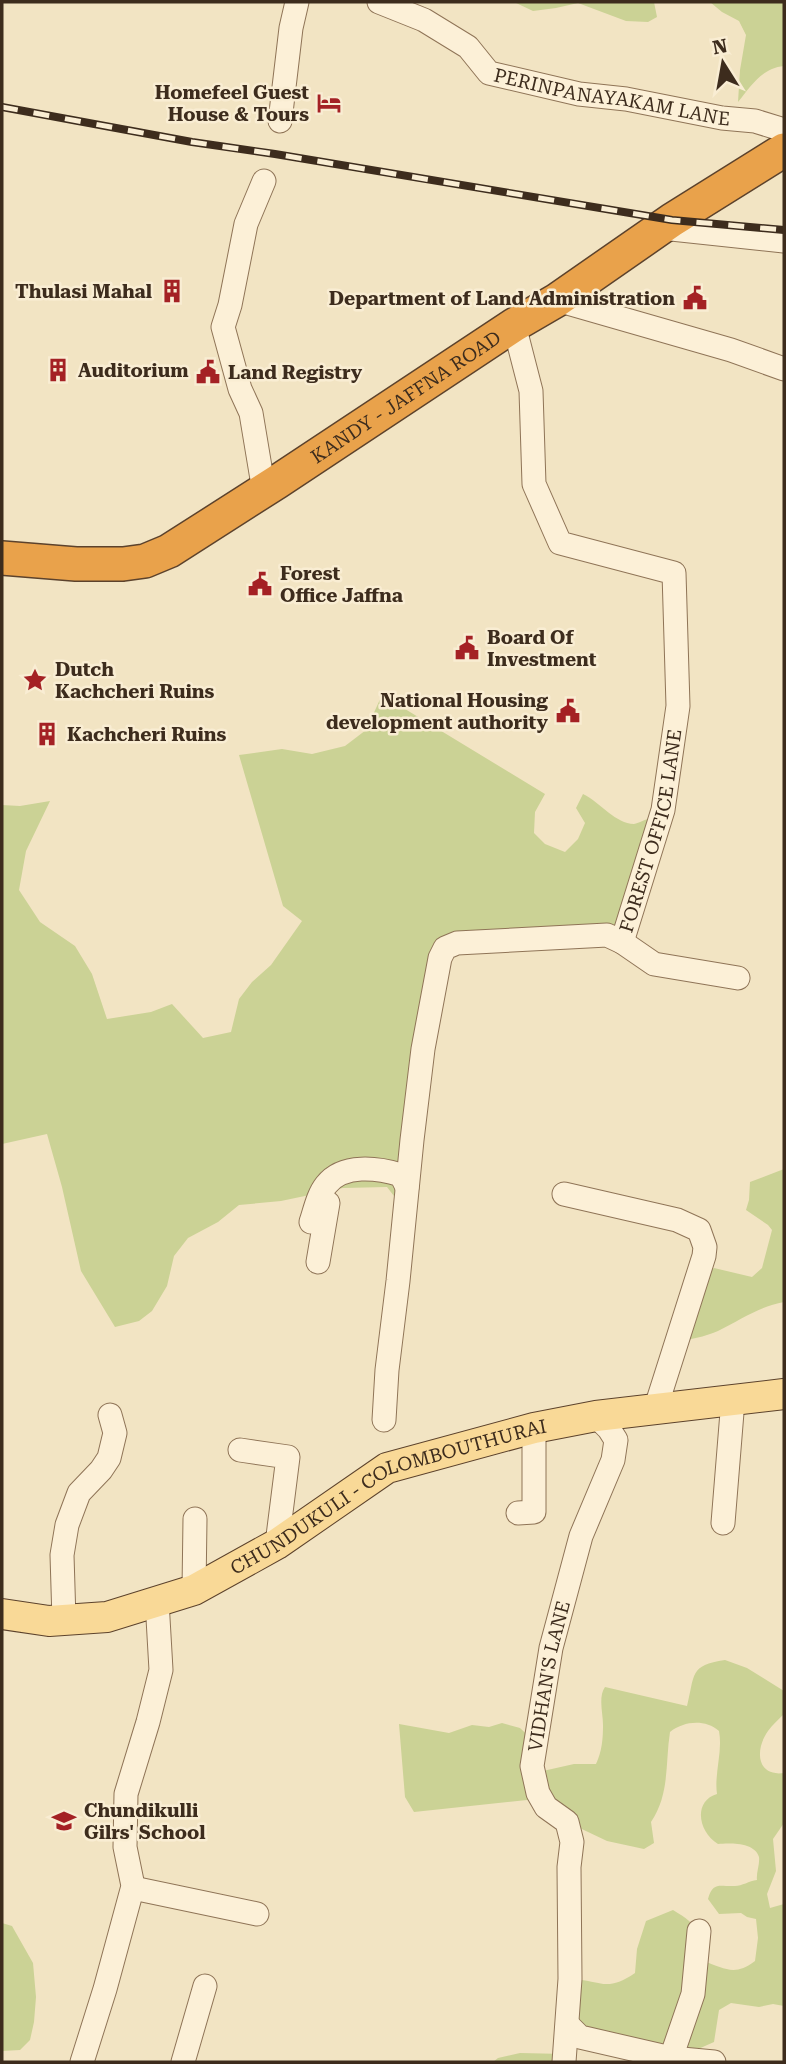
<svg xmlns="http://www.w3.org/2000/svg" width="786" height="2064" viewBox="0 0 786 2064" font-family="'Roboto Serif',serif">
	<style>
		.green { fill: #cbd295 }
		.lines { fill: none; stroke-linecap: round; stroke-linejoin: round }
		.minor-casing { stroke: #8f7457; stroke-width: 25 }
		.major-casing { stroke: #5c422c; stroke-width: 32 }
		.highway-casing { stroke: #5c422c; stroke-width: 36 }
		.minor { stroke: #fcf0d7; stroke-width: 23 }
		.major { stroke: #f9d997; stroke-width: 30 }
		.highway { stroke: #e9a24b; stroke-width: 33 }
		.rail-casing { stroke: #3d2c1d; stroke-width: 8 }
		.rail { stroke: #f9edd3; stroke-width: 5; stroke-dasharray: 16; stroke-linecap: butt }
		.labels { text-anchor: middle; dominant-baseline: central; stroke-width: 5; stroke-linejoin: round; paint-order: stroke }
		.poi-label { font-size: 19px; font-weight: bold; fill: #3d2c1d; stroke: #f9edd3; text-anchor: start }
		.street-label { font-size: 19px; fill: #3d2c1d; stroke: #f9edd3 }
	</style>
	<rect width="100%" height="100%" fill="#f2e4c3"/>
	<!-- green -->
	<path class="green" d="M514 2H654L657 17 648 22 626 21 578 3 556 8 533 11Z
		M710 2H784V66C762 68 751 86 738 102L740 70 746 35 739 21 722 12Z
		M382 695 545 794 535 812 534 833 545 844 565 852 578 839 585 823 576 808 583 794C601 803 616 824 634 824 639 823 646 819 651 818L622 942 445 948 404 1209 387 1187 343 1188 281 1201 239 1205 218 1222 188 1238 174 1256 167 1286 152 1311 139 1321 115 1327 81 1271 62 1187 47 1134 2 1144V805L20 806 50 801 26 851 19 890 40 922 75 946 92 974 107 1019 151 1012 172 1004 203 1038 231 1032 239 999 252 982 271 965 302 921 283 906 239 755 282 749 312 754 345 746 366 730Z
		M784 1169V1302C760 1306 740 1320 718 1331 705 1337 689 1339 675 1343L696 1281 714 1268 752 1277 762 1268 772 1230 768 1225 746 1210 749 1200 750 1182Z
		M725 1660 747 1668 784 1691 783 1715C778 1720 772 1725 768 1731 755 1749 756 1777 784 1773V1823L773 1839 776 1871 767 1894 770 1908 784 1904V2006L773 2004 759 2007 731 2003 719 2010 714 2042 696 2050 580 2037 570 1979C601 1980 606 1993 635 1973L637 1949 646 1921 673 1910C700 1926 699 1931 703 1961 725 1968 734 1977 755 1961L758 1938 756 1919 747 1917 741 1913 719 1914 708 1899C713 1881 720 1887 735 1886 742 1886 749 1881 757 1880 756 1873 760 1864 759 1857 755 1842 729 1843 718 1844 698 1832 693 1801 717 1794 714 1773 723 1752 719 1731 705 1719 684 1721 670 1732 665 1764 670 1794 651 1822L654 1843 644 1849 607 1841 567 1822 546 1807 527 1800 414 1812 405 1797 399 1724 449 1733 472 1725 489 1727 502 1723 520 1728 536 1743 534 1773 574 1764H596C602 1751 603 1739 603 1725 603 1713 598 1697 605 1687L687 1706C695 1675 689 1665 725 1660Z
		M2 1923 12 1926 33 1963 36 1997 34 2022 30 2040 20 2050 2 2051Z
		M520 2053 565 2054 564 2062H493L498 2058Z"/>
	<g class="lines">
		<!-- minor casing -->
		<g class="minor-casing">
			<g id="minor">
				<path id="s1" d="M379 2 424 20 468 47 489 73 579 94 626 99 722 118 755 121 784 130"/>
				<path d="M280 121 291 28 297 2"/>
				<path d="M264 181 246 224 230 305 223 327 240 389 251 413 264 491"/>
				<path d="M662 228 784 241"/>
				<path d="M557 300 731 350 784 369"/>
				<path d="M622 942 654 964 738 978"/>
				<path d="M564 1194 677 1220 699 1230 705 1247 704 1256 655 1410"/>
				<path d="M311 1222C315 1210 318 1195 326 1185 343 1163 378 1168 401 1175L407 1187"/>
				<path d="M318 1262 328 1203"/>
				<path id="s2" d="M384 1420 387 1370 398 1281 412 1140 423 1049 440 958 445 948 457 943 607 935 622 942 663 810 678 706 674 573 560 543 534 484 531 391 514 325"/>
				<path d="M240 1450 288 1457 277 1544"/>
				<path d="M518 1513 534 1512V1428"/>
				<path d="M723 1523 733 1400"/>
				<path d="M194 1590 195 1519"/>
				<path d="M64 1620 62 1555 67 1525 79 1493 101 1470 109 1458 115 1433 110 1415"/>
				<path d="M133 1888 257 1914"/>
				<path d="M568 2025 580 2037 671 2058 714 2062"/>
				<path d="M671 2058 693 1994 699 1931"/>
				<path d="M82 2062 105 1989 133 1886 125 1847 126 1794 148 1722 161 1670 157 1601"/>
				<path d="M183 2062 205 1986"/>
				<path id="s3" d="M564 2062 570 1979 569 1867 572 1842 567 1822 546 1807 538 1793 532 1766 551 1648 581 1536 613 1460 616 1440 609 1429 596 1416"/>
			</g>
		</g>
		<!-- major casing -->
		<g class="major-casing">
			<g id="major">
				<path id="s4" d="M2 1614 49 1621 107 1617 194 1590 277 1544 387 1468 534 1428 596 1416 784 1394"/>
			</g>
		</g>
		<!-- highway casing -->
		<g class="highway-casing">
			<g id="highway">
				<path id="s5" d="M2 558 76 564H123L145 561 169 551 277 482 514 325 557 300 672 220 784 150"/>
			</g>
		</g>
		<!-- minor -->
		<use href="#minor" class="minor"/>
		<!-- major -->
		<use href="#major" class="major"/>
		<!-- highway -->
		<use href="#highway" class="highway"/>
		<!-- rail casing -->
		<g class="rail-casing">
			<path id="rail" d="M2 107 192 142 275 154 672 220 784 230"/>
		</g>
		<!-- rail -->
		<use href="#rail" class="rail"/>
	</g>
	<!-- icons -->
	<defs>
		<g id="hotel-bare" transform="scale(1.89)"><path d="M-6-4.5h1.5V1H6V5H4.5V3h-9V5H-6ZM-4 0a1.8 1.8 0 1 1 3.6 0ZM.5 0V-2.5h3Q6-2.5 6 0Z" fill="#a42124" stroke="#f9edd3" stroke-width="2.5" paint-order="stroke"/></g>
		<g id="building-bare" transform="scale(1.89)"><path d="M-4-6H4V6H1V3H-1V6H-4ZM-2.5-4.3h1.7v1.8h-1.7ZM.8-4.3h1.7v1.8H.8ZM-2.5-1h1.7V.8h-1.7ZM.8-1h1.7V.8H.8Z" fill="#a42124" stroke="#f9edd3" stroke-width="2.5" paint-order="stroke"/></g>
		<g id="civic-bare" transform="scale(1.89)"><path d="M-.6-6.5H3V-4.5H.6V-3L4-1V1h2V6H-6V1h2V-1L-.6-3ZM-1.2 2.5V6h2.4V2.5Z" fill="#a42124" stroke="#f9edd3" stroke-width="2.5" paint-order="stroke"/></g>
		<g id="sight-bare" transform="scale(1.89)"><path d="M0-6L1.8-2.2L6-1.7L2.9 1.2L3.7 5.4L0 3.3L-3.7 5.4L-2.9 1.2L-6-1.7L-1.8-2.2Z" fill="#a42124" stroke="#f9edd3" stroke-width="2.5" paint-order="stroke"/></g>
		<g id="school-bare" transform="scale(1.89)"><path d="M0-5L7-2L0 1L-7-2ZM-4 1L0 2.5L4 1V4Q0 6-4 4Z" fill="#a42124" stroke="#f9edd3" stroke-width="2.5" paint-order="stroke"/></g>
	</defs>
	<g fill-rule="evenodd">
		<use href="#hotel-bare" x="329" y="103"/>
		<use href="#building-bare" x="172" y="291"/>
		<use href="#civic-bare" x="695" y="298"/>
		<use href="#building-bare" x="58" y="370"/>
		<use href="#civic-bare" x="208" y="372"/>
		<use href="#civic-bare" x="260" y="584"/>
		<use href="#civic-bare" x="467" y="648"/>
		<use href="#sight-bare" x="35" y="680"/>
		<use href="#civic-bare" x="568" y="711"/>
		<use href="#building-bare" x="47" y="734"/>
		<use href="#school-bare" x="64" y="1821"/>
	</g>
	<g class="labels">
		<!-- poi labels -->
		<g class="poi-label">
			<text x="309" y="92" text-anchor="end">Homefeel Guest<tspan x="309" dy="22">House &amp; Tours</tspan></text>
			<text x="152" y="291" text-anchor="end">Thulasi Mahal</text>
			<text x="675" y="298" text-anchor="end">Department of Land Administration</text>
			<text x="78" y="370">Auditorium</text>
			<text x="228" y="372">Land Registry</text>
			<text x="280" y="573">Forest<tspan x="280" dy="22">Office Jaffna</tspan></text>
			<text x="487" y="637">Board Of<tspan x="487" dy="22">Investment</tspan></text>
			<text x="55" y="669">Dutch<tspan x="55" dy="22">Kachcheri Ruins</tspan></text>
			<text x="548" y="700" text-anchor="end">National Housing<tspan x="548" dy="22">development authority</tspan></text>
			<text x="67" y="734">Kachcheri Ruins</text>
			<text x="84" y="1810">Chundikulli<tspan x="84" dy="22">Gilrs' School</tspan></text>
		</g>
		<!-- street labels -->
		<g class="street-label">
			<text stroke="none"><textPath href="#s1" startOffset="259">PERINPANAYAKAM LANE</textPath></text>
			<text stroke="none"><textPath href="#s5" startOffset="452">KANDY - JAFFNA ROAD</textPath></text>
			<text stroke="none"><textPath href="#s2" startOffset="772">FOREST OFFICE LANE</textPath></text>
			<text stroke="none"><textPath href="#s4" startOffset="415">CHUNDUKULI - COLOMBOUTHURAI</textPath></text>
			<text stroke="none"><textPath href="#s3" startOffset="402">VIDHAN'S LANE</textPath></text>
		</g>
	</g>
	<!-- border -->
	<rect width="786" height="2064" fill="none" stroke="#3d2c1d" stroke-width="7"/>
	<!-- north arrow -->
	<g transform="translate(723 63) rotate(349)" stroke="#f9edd3" stroke-width="5" paint-order="stroke">
	<path d="M0-5L12 26L0 18L-12 26Z" fill="#3d2c1d"/>
	<text y="-10" font-size="19" font-weight="bold" text-anchor="middle" fill="#3d2c1d">N</text>
	</g>
</svg>
